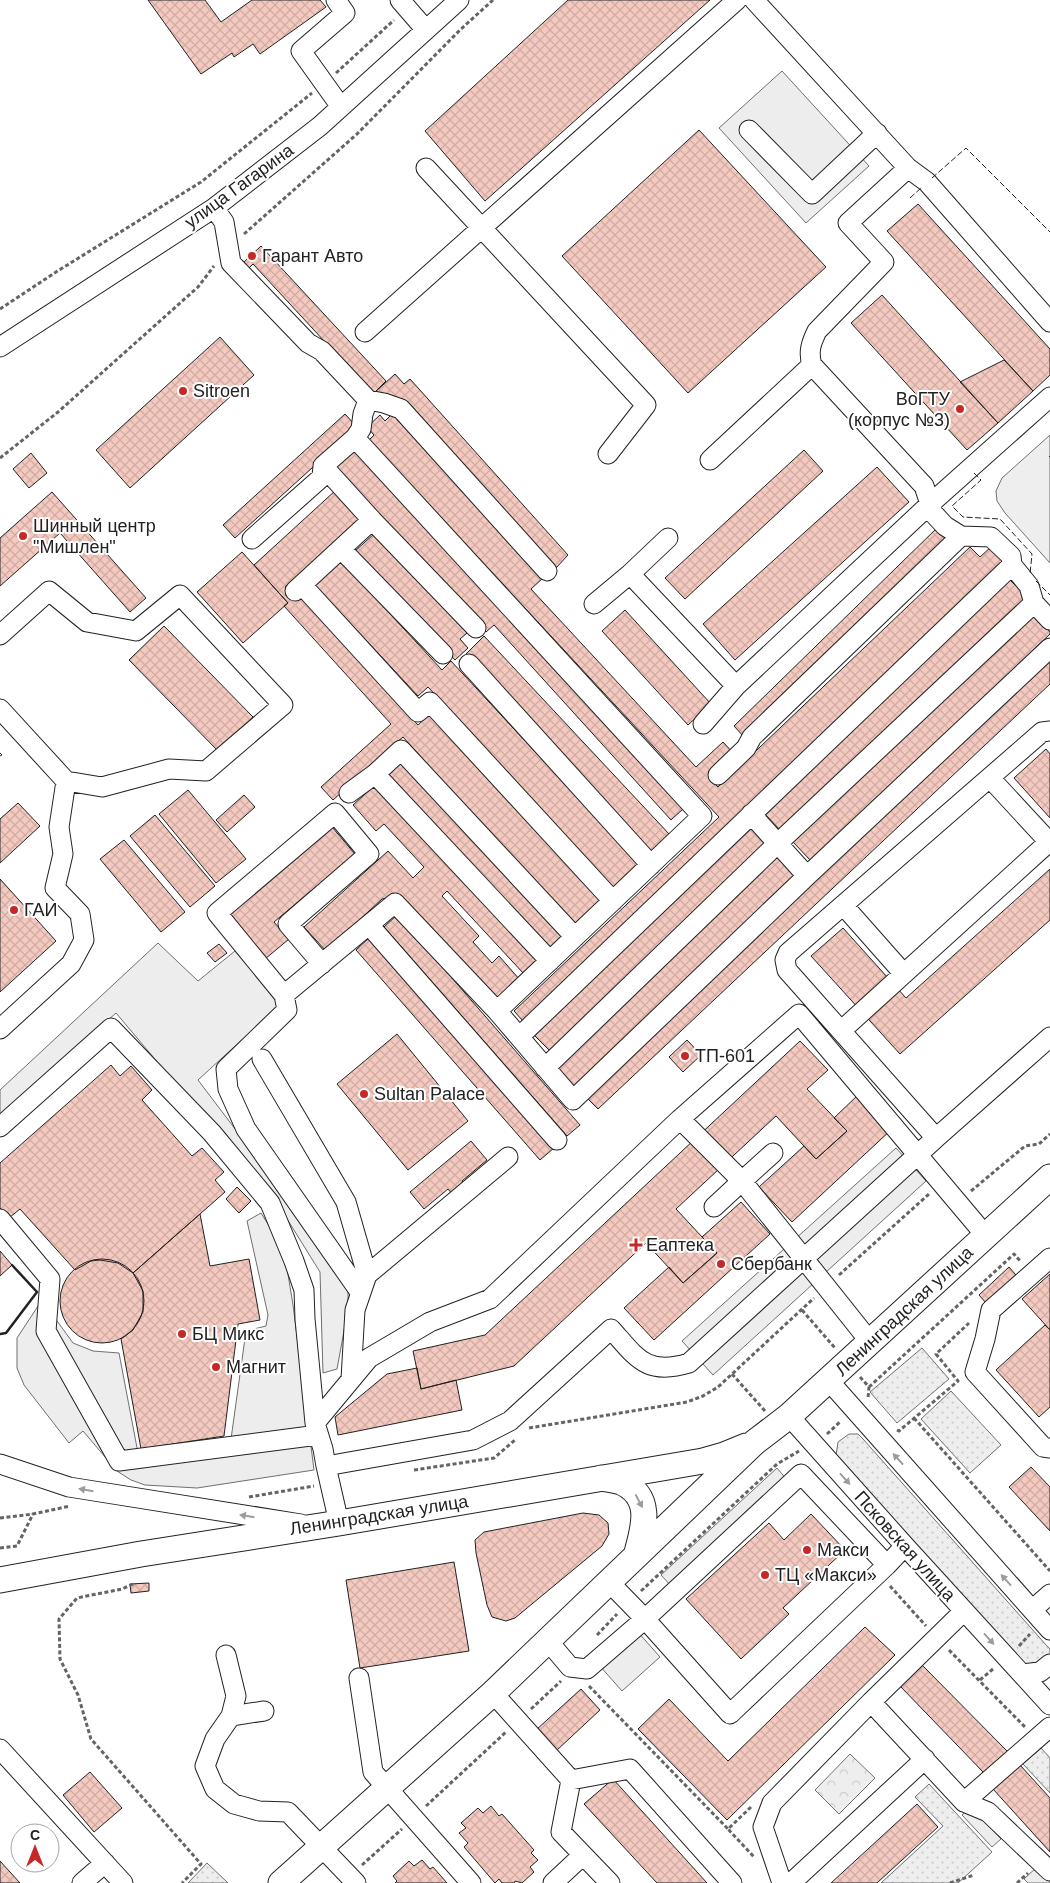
<svg xmlns="http://www.w3.org/2000/svg" width="1050" height="1883" viewBox="0 0 1050 1883" font-family="Arial,sans-serif">
	<style>
		.grass { fill: url(#grass-dots); stroke: #6f6f6f }
		.park { fill: url(#park-crowns); stroke: #6f6f6f }
		.pitch { fill: #eee; stroke: #6f6f6f }
		.parking { fill: #ededed; stroke: #6f6f6f }
		.building { fill: url(#building-cross-hatch); stroke: #222 }
		.lines { fill: none; stroke-linecap: round; stroke-linejoin: round }
		.minor-casing { stroke: #222; stroke-width: 21 }
		.major-casing { stroke: #222; stroke-width: 27 }
		.path { stroke: #646464; stroke-width: 3; stroke-dasharray: 4 2.5; stroke-linecap: butt }
		.minor { stroke: #fff; stroke-width: 19 }
		.major { stroke: #fff; stroke-width: 25 }
		.fence { stroke: #222; stroke-width: 1; stroke-dasharray: 6 2.5; stroke-linecap: butt }
		.wall { stroke: #222; stroke-width: 2.5 }
		.oneway { fill: #9c9c9c }
		.poi-dot { fill: #c62828; stroke: #fff; stroke-width: 2 }
		.labels { text-anchor: middle; dominant-baseline: central; stroke-width: 4; stroke-linejoin: round; paint-order: stroke }
		.street-label { font-size: 18px; fill: #222; stroke: #fff }
		.poi-label { font-size: 18px; fill: #222; stroke: #fff; text-anchor: start }
	</style>
	<defs>
		<pattern id="grass-dots" width="8" height="8" patternUnits="userSpaceOnUse" patternTransform="scale(1.25)"><rect width="8" height="8" fill="#eee"/><path d="M2 2h.1M6 6h.1" fill="none" stroke="#ccc" stroke-width="1.8" stroke-linecap="round"/></pattern>
		<pattern id="park-crowns" width="20" height="18" patternUnits="userSpaceOnUse" patternTransform="scale(1.25)"><rect width="20" height="18" fill="#eee"/><path d="M2 6a3 3 0 1 1 6 0M12 15a3 3 0 1 1 6 0" fill="none" stroke="#ccc"/></pattern>
		<pattern id="building-cross-hatch" width="8" height="8" patternUnits="userSpaceOnUse" patternTransform="scale(1.25)"><rect width="8" height="8" fill="#f3c9c0"/><path d="M0 0l8 8M0 8l8-8" fill="none" stroke="#d0aca5"/></pattern>
	</defs>
	<rect width="100%" height="100%" fill="#fff"/>
	<!-- grass -->
	<path class="grass" d="M922 1348 949 1379 897 1423 870 1392Z
		M951 1391 1001 1445 970 1473 921 1419Z
		M849 1434H858L863 1439 1047 1646 1050 1649V1661L1030 1671 836 1456 838 1442Z
		M1041 1748 1050 1758V1793L1023 1764Z
		M929 1784 992 1852 958 1883H881L943 1826 915 1797Z
		M207 1863 228 1883H188Z"/>
	<!-- park -->
	<path class="park" d="M850 1754 875 1778 839 1814 815 1790Z"/>
	<!-- pitch -->
	<path class="pitch" d="M1050 435V563L1005 513 997 501 996 491 1002 478Z"/>
	<!-- parking -->
	<path class="parking" d="M782 71 869 166 806 223 719 128Z
		M158 943 198 981 235 951 281 1004 198 1080 348 1278V1309L337 1369 323 1373 320 1272 279 1206 116 1013 0 1116V1090Z
		M896 1148 926 1181 713 1375 682 1341Z
		M261 1213 284 1250 293 1305 314 1470 197 1488 145 1485 131 1480 117 1471 83 1431 69 1443 24 1385 17 1368V1338L42 1300 73 1343 93 1351 119 1353 138 1453 231 1439 246 1331 266 1326 268 1315 247 1221Z
		M777 1468 788 1481 673 1588 661 1575Z
		M637 1631 660 1657 622 1691 599 1665Z
		M971 1807 1001 1839 992 1847 962 1815Z
		M1038 1866 1050 1878V1883H1028L1024 1879Z"/>
	<!-- building -->
	<path class="building" d="M148 0H205L221 22 252 0H320L326 7 260 54 253 44 234 57 232 53 201 74Z
		M568 0H710L485 201 425 131Z
		M699 130 826 267 688 393 562 256Z
		M918 204 1050 349V375L1033 391 887 231Z
		M261 246 386 381 373 394 253 264 249 268 243 263Z
		M882 295 998 423 967 450 851 323Z
		M220 337 254 375 130 488 96 450Z
		M1004 360 1033 391 998 423 960 382Z
		M395 374 404 384 410 379 568 555 556 568 408 402 373 394Z
		M345 414 357 427 235 538 223 525Z
		M392 414 543 578 531 589 696 767 723 742 736 756 711 780 718 787 970 547 980 557 992 546 1006 561 523 1021 514 1011 719 817 369 440 374 435 367 427 380 415 385 421Z
		M355 448 683 809 671 820 494 625 486 632 334 466Z
		M804 450 823 471 685 599 665 578Z
		M31 453 47 473 29 488 13 469Z
		M877 467 909 502 735 660 703 624Z
		M336 490 361 518 285 587 297 601 301 597 418 725 431 713 601 901 574 926 403 737 333 800 321 787 391 724 284 606 288 603 254 565Z
		M52 492 146 598 130 612 60 533 0 586V538Z
		M938 527 948 538 744 737 734 726Z
		M375 533 467 633 460 639 468 648 455 660 355 551Z
		M242 552 288 603 243 643 197 592Z
		M341 561 442 670 451 661 640 865 614 888 428 687 418 696 315 585Z
		M1009 579 1027 597 781 831 764 813Z
		M625 610 711 704 688 725 602 631Z
		M1033 614 1050 632V634L811 861 793 842Z
		M164 626 253 717 218 751 129 660Z
		M484 636 670 835 651 852 466 654Z
		M1050 660V684L598 1109 586 1097Z
		M1046 749 1050 754V818L1014 778Z
		M402 762 565 934 550 949 387 777Z
		M376 784 539 960 524 974 447 891 442 896 479 936 473 942 492 963 499 956 520 980 498 1000 401 895 382 899 326 951 304 927 388 851 413 878 424 867 384 824 376 831 353 805Z
		M188 790 246 859 216 883 159 814Z
		M244 795 255 807 227 832 216 820Z
		M18 803 40 826 0 863V819Z
		M155 815 215 886 190 907 130 836Z
		M749 826 767 844 551 1052 534 1035Z
		M332 827 355 854 274 922 289 939 265 959 227 915Z
		M124 840 185 912 161 932 100 859Z
		M776 856 795 875 575 1088 556 1069Z
		M1050 869V920L900 1054 811 956 843 928 906 998Z
		M0 879 56 941 0 992Z
		M397 915 580 1125 567 1136 384 927Z
		M370 937 554 1148 540 1160 356 950Z
		M219 944 227 953 215 962 207 953Z
		M397 1034 468 1121 408 1170 337 1084Z
		M687 1040 701 1055 683 1072 669 1057Z
		M800 1041 828 1070 807 1089 847 1131 816 1159 776 1116 676 1209 717 1253 683 1283 646 1243 514 1366 421 1389 413 1351 485 1335Z
		M111 1065 120 1076 131 1066 152 1090 142 1100 192 1156 202 1148 224 1172 215 1180 225 1192 133 1273 118 1263 100 1260 91 1261 75 1270 20 1209 9 1218 0 1208V1163Z
		M859 1094 892 1129 792 1222 759 1187 804 1146 816 1159 847 1131 834 1118Z
		M471 1141 487 1160 462 1181 466 1186 454 1196 448 1189 424 1209 410 1192Z
		M237 1187 251 1201 239 1213 226 1199Z
		M741 1202 770 1234 654 1340 624 1308 669 1267 683 1283 717 1253 702 1237Z
		M200 1214 210 1266 249 1259 260 1320 238 1324 224 1436 141 1449 121 1339 133 1330 143 1312V1291L133 1273Z
		M0 1251 12 1265 0 1276Z
		M60 1301a42 42 0 1 1 84 0a42 42 0 1 1-84 0Z
		M1009 1267 1016 1275 986 1303 979 1295Z
		M1050 1274V1330L1022 1299Z
		M1045 1325 1050 1330V1407L1039 1417 996 1370Z
		M417 1368 421 1389 456 1380 462 1410 338 1435 335 1417 387 1374Z
		M1031 1467 1050 1487V1531L1009 1487Z
		M583 1513 599 1515 608 1523 609 1534 602 1546 515 1618 506 1621 492 1617 487 1605 476 1553 475 1540 484 1532Z
		M811 1514 845 1550 783 1608 789 1614 741 1659 686 1599 769 1523 784 1540Z
		M454 1562 469 1651 360 1668 346 1580Z
		M149 1583V1591L131 1593 130 1584Z
		M865 1627 895 1655 727 1820 638 1729 669 1699 728 1761Z
		M922 1665 1008 1752 985 1774 900 1686Z
		M581 1689 600 1710 556 1751 536 1730Z
		M1020 1765 1050 1798V1852L993 1789Z
		M90 1772 122 1808 94 1832 63 1795Z
		M613 1779 707 1883H657L584 1804Z
		M917 1804 938 1827 877 1883H831Z
		M491 1806 499 1816 502 1814 534 1850 531 1853 538 1860 530 1867 534 1872 522 1883 515 1881 514 1883H502L499 1879 495 1883 464 1847 468 1843 459 1833 466 1828 461 1823 478 1808 483 1813Z
		M422 1860 430 1869 433 1867 447 1883H395L397 1881 393 1876 409 1861 414 1866Z
		M0 1861 20 1883H0Z"/>
	<g class="lines">
		<!-- minor casing -->
		<g class="minor-casing">
			<path id="minor" d="M336 0 345 13 301 51 341 107
				M400 0 426 30
				M754 0 908 168 927 182 1050 322
				M749 130 812 194 877 133
				M426 168 646 405 608 454
				M908 168 848 223 884 262 817 331C811 343 808 352 812 365L924 486 933 513 945 526 961 536 991 537 1011 556 1012 565 1029 586 1034 603 1050 620
				M214 208 224 222 231 263 308 343 322 351 368 400 363 414 361 429 355 438 323 466 322 477 252 539
				M365 332 737 0
				M0 347 214 208 320 126 459 0
				M368 400 384 403 401 409 547 571
				M355 438 702 816 497 1011
				M710 460 812 365
				M323 466 372 520 476 628
				M668 538 630 574 736 686 930 504 1050 397
				M341 549 443 654
				M302 585 418 712 430 702 613 901
				M295 591 372 520
				M594 604 630 574
				M0 635 49 591 87 622 136 631 180 595 283 705 206 771 169 769 102 787 66 781 0 709
				M469 664 651 865
				M703 724 736 686
				M375 774 550 961
				M718 775 746 748 752 737 961 536
				M990 778 1049 842
				M349 793 375 774 401 750 575 937
				M751 814 807 876
				M843 905 904 974
				M369 925 557 1140
				M322 964 288 924 369 854 335 813 217 913 284 995 287 1010 226 1069 228 1089 246 1129 360 1292
				M284 995 395 903 497 1011 573 1100 807 876 1050 648
				M0 1029 71 964 84 940 80 914 55 888 63 854 59 827 66 781
				M842 1030 1050 841
				M519 1037 1012 565
				M262 1059 346 1202 367 1275 355 1310 351 1379
				M545 1068 777 844 1034 603
				M680 1119 799 1014 986 1236
				M0 1127 111 1028 212 1133 270 1203 294 1261 304 1290 305 1319 315 1423 323 1449 326 1466
				M936 1138 1050 1037
				M773 1153 742 1181 871 1343
				M0 1219 50 1279 46 1331 119 1461 318 1435
				M1050 1258 991 1310 985 1339 975 1372 1043 1447 1050 1448
				M367 1275 508 1157
				M829 1381 1050 1630
				M789 1416 905 1546 1050 1705
				M315 1423 369 1358 430 1322 490 1299 680 1119 742 1181 714 1207
				M0 1464 69 1487 301 1524
				M339 1523 326 1466 473 1440 510 1421 611 1329C637 1358 646 1376 689 1363L936 1138 787 970 785 960 788 953 1042 732 1050 731
				M609 1582 645 1619 801 1474 887 1565 905 1546
				M1032 1610 1050 1594
				M548 1641 570 1667 587 1669 645 1619 730 1714 887 1565
				M226 1655 236 1696 231 1716 215 1739 205 1766 215 1789 234 1804 259 1811 288 1812 356 1883
				M1022 1674 1040 1672 1050 1664
				M359 1678 373 1772 471 1883
				M493 1693 571 1780 561 1832 610 1883
				M871 1702 964 1611
				M231 1716 264 1711
				M0 1749 123 1883
				M571 1780 630 1769 732 1883
				M964 1802 1050 1727
				M82 1883 105 1863
				M553 1883 583 1855
				M782 1883 763 1827 772 1803 871 1702 964 1802 988 1812 1050 1871
				M791 1883 925 1759"/>
		</g>
		<!-- major casing -->
		<g class="major-casing">
			<path id="major" d="M601 1478C607 1479 615 1480 621 1482 655 1497 643 1530 636 1556
				M0 1580 141 1554 339 1523 703 1461 724 1455 746 1446
				M281 1883 493 1693 755 1442 789 1416 1050 1177"/>
		</g>
		<!-- path -->
		<path class="path" d="M336 73 394 20
			M244 234 357 134 461 29 493 0
			M0 309 56 272 201 182 312 93
			M0 458 58 412 198 287 214 266
			M971 1191 1025 1146 1039 1144 1050 1134
			M839 1275 929 1194
			M802 1310 835 1348
			M732 1374 765 1411
			M860 1377 869 1387 868 1398
			M869 1387 1014 1254 1021 1262
			M914 1418 1050 1571
			M529 1428 687 1402 703 1396 718 1387 814 1298
			M897 1430 899 1431 958 1381 936 1354 969 1323
			M827 1434 841 1421
			M414 1470 494 1458 515 1440
			M249 1497 314 1486
			M0 1518 33 1514 70 1506
			M0 1548 17 1546 33 1514
			M133 1584 122 1589 77 1598 59 1619 60 1659 78 1695 91 1739 201 1864 182 1883
			M890 1586 926 1626
			M641 1591 777 1464 799 1451
			M597 1635 617 1614
			M1019 1646 1030 1634
			M949 1650 1026 1728
			M980 1680 993 1669
			M589 1686 728 1829
			M531 1709 561 1681
			M426 1806 506 1732
			M751 1807 728 1829 754 1857
			M362 1865 402 1829
			M950 1883 974 1875
			M1017 1883 1028 1873"/>
		<!-- minor -->
		<use href="#minor" class="minor"/>
		<!-- major -->
		<use href="#major" class="major"/>
		<!-- fence -->
		<path class="fence" d="M932 178 966 148 1050 232
			M910 198 922 187
			M1049 456 1050 457
			M974 473 981 480 952 506 963 517 1000 519 1032 554 1030 574
			M1036 581 1050 595
			M0 753 2 755 0 756"/>
		<!-- wall -->
		<path class="wall" d="M0 1334 6 1333 37 1292 12 1265"/>
	</g>
	<!-- one-way arrows -->
	<defs><path id="oneway-solid" d="M-6-.8H1V-3.2L6.5 0L1 3.2V.8H-6Z" transform="scale(1.25)"/></defs>
	<g class="oneway">
		<use href="#oneway-solid" transform="translate(898 1459) rotate(-132)"/>
		<use href="#oneway-solid" transform="translate(845 1479) rotate(48)"/>
		<use href="#oneway-solid" transform="translate(86 1490) rotate(-170)"/>
		<use href="#oneway-solid" transform="translate(639 1501) rotate(62)"/>
		<use href="#oneway-solid" transform="translate(247 1516) rotate(-171)"/>
		<use href="#oneway-solid" transform="translate(1006 1580) rotate(-132)"/>
		<use href="#oneway-solid" transform="translate(989 1639) rotate(48)"/>
	</g>
	<!-- markers -->
	<g class="poi-dot">
		<circle cx="252" cy="256" r="5"/>
		<circle cx="183" cy="391" r="5"/>
		<circle cx="960" cy="409" r="5"/>
		<circle cx="23" cy="536" r="5"/>
		<circle cx="14" cy="910" r="5"/>
		<circle cx="685" cy="1056" r="5"/>
		<circle cx="364" cy="1094" r="5"/>
		<path d="M633.5 1237.5h5v5h5v5h-5v5h-5v-5h-5v-5h5z"/>
		<circle cx="721" cy="1264" r="5"/>
		<circle cx="182" cy="1334" r="5"/>
		<circle cx="216" cy="1367" r="5"/>
		<circle cx="807" cy="1550" r="5"/>
		<circle cx="765" cy="1575" r="5"/>
	</g>
	<g class="labels">
		<!-- street labels -->
		<g class="street-label">
			<text transform="translate(239 186) rotate(-36)">улица Гагарина</text>
			<text transform="translate(904 1311) rotate(-43)">Ленинградская улица</text>
			<text transform="translate(379 1515) rotate(-9)">Ленинградская улица</text>
			<text transform="translate(905 1546) rotate(48)">Псковская улица</text>
		</g>
		<!-- poi labels -->
		<g class="poi-label">
			<text x="262" y="256">Гарант Авто</text>
			<text x="193" y="391">Sitroen</text>
			<text x="950" y="399" text-anchor="end">ВоГТУ<tspan x="950" dy="21">(корпус №3)</tspan></text>
			<text x="33" y="526">Шинный центр<tspan x="33" dy="21">"Мишлен"</tspan></text>
			<text x="24" y="910">ГАИ</text>
			<text x="695" y="1056">ТП-601</text>
			<text x="374" y="1094">Sultan Palace</text>
			<text x="646" y="1245">Еаптека</text>
			<text x="731" y="1264">Сбербанк</text>
			<text x="192" y="1334">БЦ Микс</text>
			<text x="226" y="1367">Магнит</text>
			<text x="817" y="1550">Макси</text>
			<text x="775" y="1575">ТЦ «Макси»</text>
		</g>
	</g>
	<!-- north arrow -->
	<g transform="translate(35 1848)"><circle r="24" fill="#ffffff" stroke="#a7a7a7"/>
	<path d="M0-4L9 19L0 12L-9 19Z" fill="#c62828"/>
	<text y="-8" font-size="14" font-weight="bold" text-anchor="middle" fill="#222222">С</text>
	</g>
</svg>
